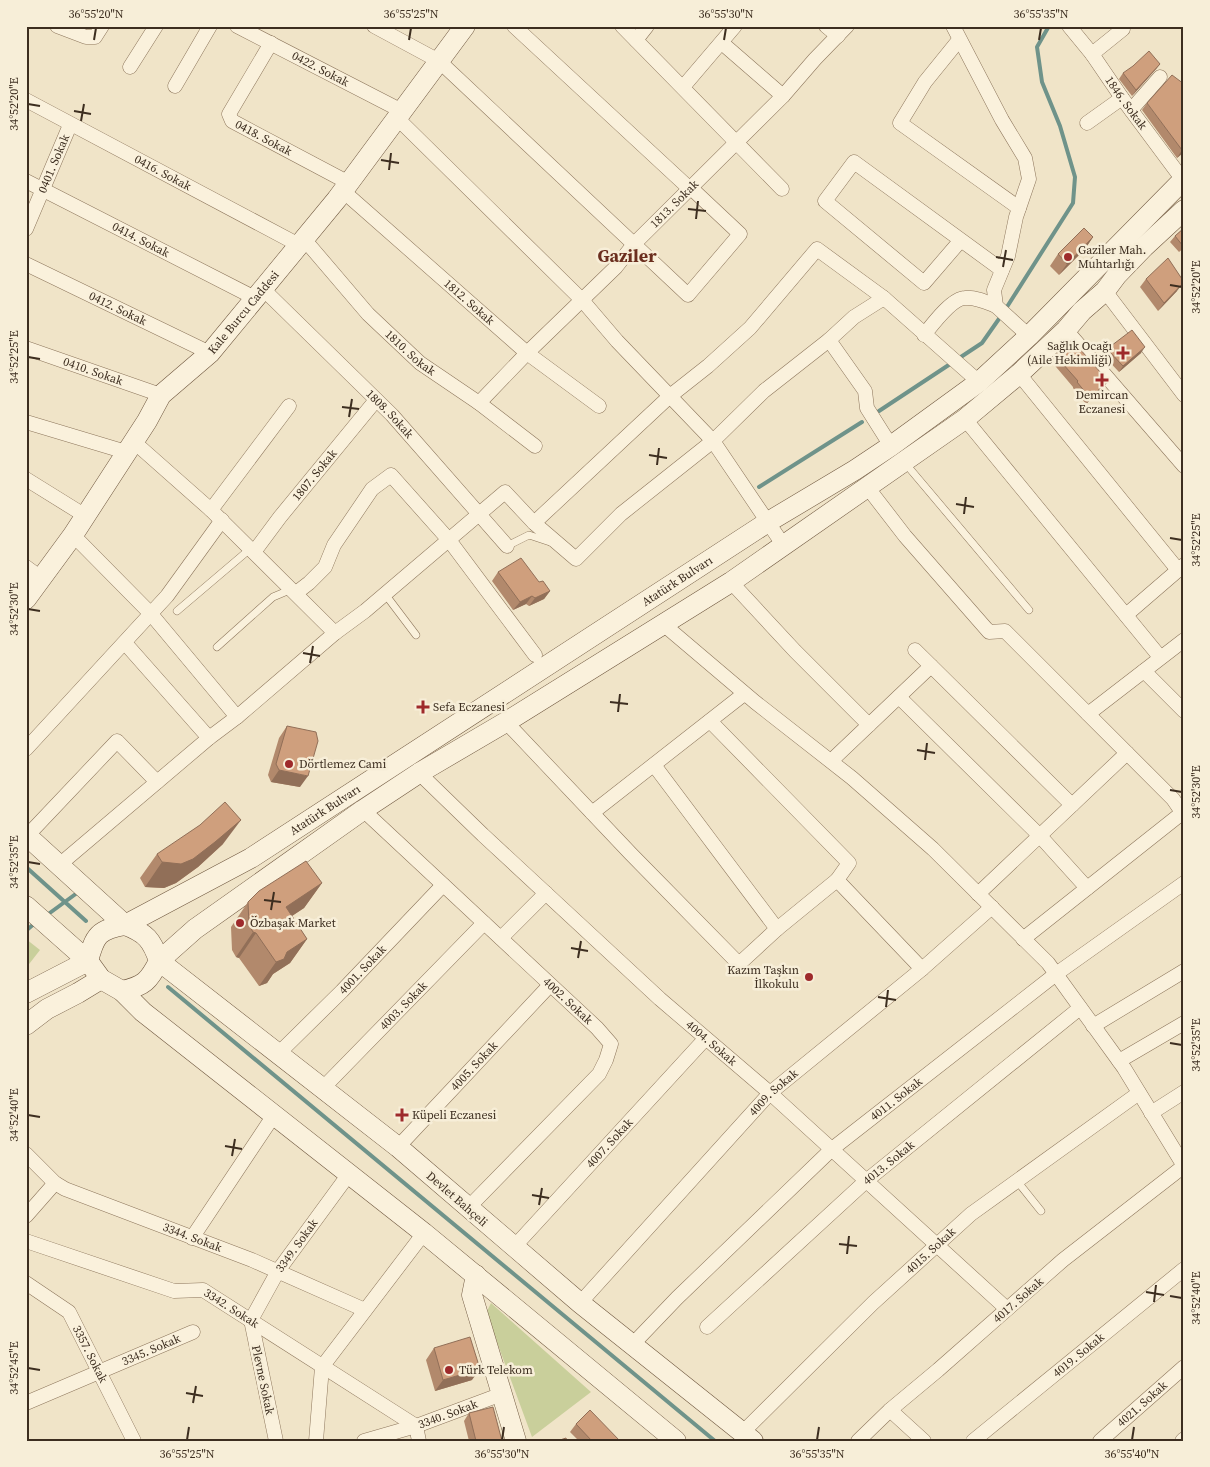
<svg xmlns="http://www.w3.org/2000/svg" width="1210" height="1467" viewBox="0 0 1210 1467" font-family="'Source Serif 4',serif">
	<style>
		.green { fill: #c9cf9b }
		.lines { fill: none; stroke-linecap: round; stroke-linejoin: round }
		.stream { stroke: #6f938a; stroke-width: 4 }
		.lane-casing { stroke: #8d765c; stroke-width: 8 }
		.street-casing { stroke: #8d765c; stroke-width: 15 }
		.secondary-casing { stroke: #6f573f; stroke-width: 21 }
		.lane { stroke: #faf1dc; stroke-width: 7 }
		.street { stroke: #faf1dc; stroke-width: 14 }
		.secondary { stroke: #faf1dc; stroke-width: 20 }
		.wall { fill: #b2896c }
		.shaded-wall { fill: #916f58 }
		.building { fill: #cf9f7d; stroke: #916f58 }
		.ticks { fill: none; stroke: #3d2e20; stroke-width: 2 }
		.poi-dot { fill: #9e2a2b; stroke: #f7eed8; stroke-width: 2 }
		.labels { text-anchor: middle; dominant-baseline: central; stroke-width: 5; stroke-linejoin: round; paint-order: stroke }
		.street-label { font-size: 12px; fill: #3d2e20; stroke: #f7eed8 }
		.poi-label { font-size: 12px; fill: #3d2e20; stroke: #f7eed8; text-anchor: start }
		.district-label { font-size: 18px; font-weight: bold; fill: #6b2e1e; stroke: #f7eed8 }
		.neatline { fill: none; stroke: #3d2e20; stroke-width: 2 }
		.ticks-label { font-size: 12px; text-anchor: middle; fill: #3d2e20 }
	</style>
	<rect width="100%" height="100%" fill="#f0e4c8"/>
	<!-- green -->
	<path class="green" d="M26 939 40 950 26 968Z
		M491 1303 591 1392 532 1437 491 1326 487 1311Z"/>
	<g class="lines">
		<!-- stream -->
		<path class="stream" d="M1005 310 1073 203 1075 177 1060 126 1042 82 1037 47 1049 26
			M879 411 982 343 1001 316
			M759 487 862 422
			M26 867 86 921
			M47 915 77 893
			M26 927 28 929 35 923
			M168 987 715 1441"/>
		<!-- lane casing -->
		<g class="lane-casing">
			<path id="lane" d="M905 463 1029 610
				M507 546 529 535 550 542
				M385 594 416 635
				M177 611 250 549
				M217 647 273 597 292 589
				M1017 1181 1041 1211"/>
		</g>
		<!-- street casing -->
		<g class="street-casing">
			<g id="street">
				<path d="M57 26 86 37H95L102 26"/>
				<path id="s1" d="M237 26 402 111"/>
				<path d="M374 26 439 61 688 295 740 234 691 188"/>
				<path d="M514 26 690 189"/>
				<path d="M622 26 782 189"/>
				<path d="M826 26 838 36"/>
				<path d="M953 26 1002 120 1025 158 1029 179 1016 217 1008 256 994 290 996 306 1029 336"/>
				<path id="s2" d="M1069 26 1092 54 1122 98 1183 180"/>
				<path d="M636 40 647 26"/>
				<path d="M959 40 925 82 900 123 1019 208"/>
				<path id="s3" d="M271 43 229 114 232 121 349 183"/>
				<path d="M722 43 783 96"/>
				<path d="M1092 54 1123 29"/>
				<path d="M130 67 156 26"/>
				<path d="M175 86 210 26"/>
				<path d="M683 87 735 26"/>
				<path id="s4" d="M26 100 299 245"/>
				<path d="M1131 110 1160 77"/>
				<path d="M397 118 582 300 617 341 713 441 784 546"/>
				<path d="M1087 123 1122 98"/>
				<path id="s5" d="M26 181 255 298"/>
				<path id="s6" d="M343 191 527 353 599 406"/>
				<path id="s7" d="M26 229 70 125"/>
				<path id="s8" d="M304 239 368 314 420 363 479 403 535 446"/>
				<path d="M961 240 924 283 825 201 854 162 1002 270"/>
				<path id="s9" d="M26 264 210 353"/>
				<path id="s10" d="M263 289 392 415 507 546"/>
				<path d="M1105 291 1184 395"/>
				<path d="M1066 330 1184 466"/>
				<path d="M924 335C932 325 952 298 965 298 976 297 986 302 996 306"/>
				<path d="M829 340 865 391 867 408 891 446"/>
				<path id="s11" d="M26 348 161 395"/>
				<path d="M1019 374 1178 570"/>
				<path id="s12" d="M479 403 527 353 616 267 634 244 783 96 815 59 847 26"/>
				<path d="M965 419 1160 657"/>
				<path d="M26 422 126 452"/>
				<path d="M133 441 211 510 335 633"/>
				<path d="M26 479 84 515"/>
				<path d="M868 488 905 536 989 632 1005 631 1173 799 1184 815"/>
				<path d="M211 510 289 406"/>
				<path d="M534 523 670 396 708 366 750 328 817 249 884 298"/>
				<path d="M73 535 151 614 237 717"/>
				<path id="s13" d="M254 552 280 517 376 400"/>
				<path d="M26 567 41 578"/>
				<path d="M731 582 795 651 869 725"/>
				<path d="M296 593 309 583 325 567 334 545 372 489 391 475 449 540 535 655"/>
				<path d="M1126 615 1184 565"/>
				<path d="M663 624 755 702 852 778 933 849 1048 963 1124 1068 1184 1166 1063 1260 938 1370 890 1410 858 1441"/>
				<path d="M125 643 209 738"/>
				<path d="M915 650 1072 805"/>
				<path d="M1144 671 1184 711"/>
				<path d="M899 697 1040 836 1087 888"/>
				<path d="M1088 714 1184 640"/>
				<path d="M506 722 631 854 739 964 777 929 837 880 849 863 710 721"/>
				<path d="M26 749 167 596 222 520"/>
				<path d="M831 761 931 666"/>
				<path d="M654 765 777 929"/>
				<path id="s14" d="M419 773 483 835 660 999 770 1093 1007 1309"/>
				<path id="s15" d="M363 810 597 1028 611 1044 606 1060 599 1074 468 1208"/>
				<path d="M592 813 744 694"/>
				<path d="M27 836 117 741 157 782"/>
				<path d="M58 866 209 738 237 717 335 633 365 611 505 492 534 523 576 559 621 514 713 441 764 391 829 340 854 317 884 298 979 382"/>
				<path d="M837 880 922 969"/>
				<path d="M978 894 1127 753"/>
				<path d="M501 938 546 893"/>
				<path d="M1023 939 1182 813"/>
				<path d="M1093 1026 1184 971"/>
				<path id="s16" d="M279 1053 342 991 443 885"/>
				<path d="M1119 1061 1184 1023"/>
				<path id="s17" d="M323 1088 484 923"/>
				<path d="M1151 1113 1184 1092"/>
				<path id="s18" d="M398 1147 550 985"/>
				<path id="s19" d="M26 1154 55 1183 65 1189 252 1260 365 1310"/>
				<path d="M26 1216 55 1183"/>
				<path d="M192 1238 274 1115"/>
				<path id="s20" d="M26 1241 174 1291 203 1290 416 1426 419 1441"/>
				<path id="s21" d="M514 1247 705 1039"/>
				<path id="s22" d="M26 1283 69 1312 134 1441"/>
				<path id="s23" d="M580 1303 770 1093 922 969 992 907"/>
				<path id="s24" d="M707 1327 866 1181 1080 1008"/>
				<path id="s25" d="M633 1344 677 1298 832 1149 1056 974 1184 883"/>
				<path id="s26" d="M26 1403 193 1332"/>
				<path d="M890 1410 924 1441"/>
				<path id="s27" d="M743 1432 873 1303 971 1214 1139 1093"/>
				<path id="s28" d="M276 1441 251 1320 278 1271 349 1174"/>
				<path d="M316 1441 322 1367 424 1233"/>
				<path id="s29" d="M364 1441 416 1426 502 1394"/>
				<path id="s30" d="M973 1441 1184 1269"/>
				<path id="s31" d="M1100 1441 1184 1367"/>
				<path d="M1182 1441 1184 1439"/>
			</g>
		</g>
		<!-- secondary casing -->
		<g class="secondary-casing">
			<g id="secondary">
				<path id="s32" d="M26 599 73 535 147 421 161 395 210 353 337 199 465 26"/>
				<path d="M26 835 125 925C146 933 152 940 159 961 149 981 144 986 122 991"/>
				<path d="M26 906 88 961 26 993"/>
				<path d="M26 1025 47 1009 78 993 101 979"/>
				<path d="M476 1275 472 1295 516 1441"/>
				<path id="s33" d="M676 1441 424 1233 143 1012 122 991 101 979 88 961C95 935 98 930 125 925L251 858 768 522 855 470 891 446 979 382 1029 336 1184 179"/>
				<path d="M753 1441 580 1303 398 1147 159 961 195 929 363 810 419 773 506 722 731 582 965 419 1019 374 1066 330 1082 311 1105 291 1117 275 1144 247 1184 210"/>
			</g>
		</g>
		<!-- lane -->
		<use href="#lane" class="lane"/>
		<!-- street -->
		<use href="#street" class="street"/>
		<!-- secondary -->
		<use href="#secondary" class="secondary"/>
	</g>
	<!-- wall -->
	<path class="wall" d="M1160 64 1156 69 1132 96 1119 79 1123 73Z
		M1147 103 1184 152 1177 158 1142 110Z
		M1184 228V248L1179 252 1170 242 1175 236Z
		M1093 237 1085 249 1059 275 1050 266 1058 254Z
		M1146 279 1177 291 1158 311 1140 287Z
		M1107 349 1141 353 1119 372 1103 355Z
		M1055 355 1104 387 1086 404 1073 388V387L1051 361Z
		M498 572 539 582 550 591 544 599 529 606 526 604 513 610 492 581Z
		M287 726 300 787 271 782 268 775 279 738Z
		M223 844 198 867 176 883 164 888 145 887 140 878 157 854Z
		M322 883 304 908 292 916 307 939 290 963 273 974 267 983 259 986 239 958 236 957 232 950 231 927 248 902Z
		M434 1348 472 1380 435 1391 426 1360Z
		M469 1413 502 1441H469L464 1421Z
		M576 1424 620 1441H579L570 1432Z"/>
	<!-- shaded-wall -->
	<path class="shaded-wall" d="M1160 64 1156 69 1132 96 1136 90Z
		M1184 149V152L1177 158 1182 150Z
		M1093 237 1085 249 1059 275 1067 264Z
		M1184 282 1177 291 1158 311 1164 303Z
		M1145 347 1141 353 1119 372 1123 366Z
		M1108 381 1104 387 1086 404 1090 398Z
		M550 591 544 599 529 606 535 598Z
		M532 596 526 604 513 610 520 602Z
		M279 770 308 776 300 787 271 782Z
		M241 820 223 844 198 867 176 883 164 888 145 887 162 862Z
		M322 883 304 908 269 931 286 907Z
		M253 932 256 933 239 958 236 957Z
		M307 939 290 963 273 974 267 983 259 986 276 962 287 952Z
		M480 1369 472 1380 435 1391 443 1380Z"/>
	<!-- building -->
	<path class="building" d="M1149 51 1160 64 1136 90 1123 73 1133 66Z
		M1172 75 1184 84V149L1182 150 1147 103Z
		M1084 228 1093 237 1067 264 1058 254Z
		M1184 228V246H1183L1175 236Z
		M1168 258 1184 282 1164 303 1146 279Z
		M1132 330 1145 347 1123 366 1107 349Z
		M1072 340 1108 381 1090 398 1077 382 1078 381 1055 355Z
		M521 558 539 582 543 581 550 591 535 598 532 596 520 602 498 572Z
		M287 726 316 732 318 741 308 776 279 770 276 764Z
		M225 802 241 820 215 842 193 859 181 864 162 862 157 854 200 825Z
		M306 861 322 883 286 907 307 939 287 952 284 959 276 962 256 933 253 932 249 925 248 902 259 891Z
		M470 1337 480 1369 443 1380 434 1348Z
		M493 1407 502 1441H476L469 1413Z
		M590 1410 620 1441H592L576 1424Z
		M566 1438 567 1441H557Z"/>
	<!-- ticks -->
	<path class="ticks" d="M94 40 96 28M409 40 411 28M724 40 726 28M1039 40 1041 28M28 104 40 106M74 111 91 114M81 121 84 104M381 160 399 163M389 170 391 153M688 209 706 211M696 219 698 201M996 257 1013 260M1003 267 1006 250M1170 285 1182 287M28 357 40 359M342 407 359 409M349 417 352 399M649 455 667 458M657 465 659 448M956 504 974 507M964 514 966 497M1170 538 1182 540M28 609 40 611M303 653 320 656M310 663 313 646M610 702 628 704M618 712 620 694M917 750 935 753M925 760 927 743M1170 790 1182 792M28 862 40 864M264 900 281 902M271 910 274 892M571 948 588 951M578 958 581 941M878 997 896 1000M886 1007 888 990M1170 1043 1182 1045M28 1115 40 1117M225 1146 242 1149M232 1156 235 1139M532 1195 549 1198M539 1205 542 1188M839 1244 857 1246M847 1254 849 1236M1146 1292 1164 1295M1170 1296 1182 1298M1154 1302 1156 1285M28 1368 40 1370M186 1393 203 1396M193 1403 196 1386M187 1440 189 1427M502 1440 504 1427M817 1440 819 1427M1132 1440 1134 1427"/>
	<!-- markers -->
	<g class="poi-dot">
		<circle cx="1068" cy="257" r="5"/>
		<path d="M1120.5 345.5h5v5h5v5h-5v5h-5v-5h-5v-5h5z"/>
		<path d="M1099.5 372.5h5v5h5v5h-5v5h-5v-5h-5v-5h5z"/>
		<path d="M420.5 699.5h5v5h5v5h-5v5h-5v-5h-5v-5h5z"/>
		<circle cx="289" cy="764" r="5"/>
		<circle cx="240" cy="923" r="5"/>
		<circle cx="809" cy="977" r="5"/>
		<path d="M399.5 1107.5h5v5h5v5h-5v5h-5v-5h-5v-5h5z"/>
		<circle cx="449" cy="1370" r="5"/>
	</g>
	<g class="labels">
		<!-- street labels -->
		<g class="street-label">
			<text stroke="none"><textPath href="#s1" startOffset="94">0422. Sokak</textPath></text>
			<text stroke="none"><textPath href="#s2" startOffset="96">1846. Sokak</textPath></text>
			<text stroke="none"><textPath href="#s3" startOffset="126">0418. Sokak</textPath></text>
			<text stroke="none"><textPath href="#s7" startOffset="71">0401. Sokak</textPath></text>
			<text stroke="none"><textPath href="#s4" startOffset="155">0416. Sokak</textPath></text>
			<text stroke="none"><textPath href="#s12" startOffset="279">1813. Sokak</textPath></text>
			<text stroke="none"><textPath href="#s5" startOffset="129">0414. Sokak</textPath></text>
			<text stroke="none"><textPath href="#s6" startOffset="168">1812. Sokak</textPath></text>
			<text stroke="none"><textPath href="#s9" startOffset="102">0412. Sokak</textPath></text>
			<text stroke="none"><textPath href="#s32" startOffset="362">Kale Burcu Caddesi</textPath></text>
			<text stroke="none"><textPath href="#s8" startOffset="156">1810. Sokak</textPath></text>
			<text stroke="none"><textPath href="#s11" startOffset="71">0410. Sokak</textPath></text>
			<text stroke="none"><textPath href="#s10" startOffset="178">1808. Sokak</textPath></text>
			<text stroke="none"><textPath href="#s13" startOffset="98">1807. Sokak</textPath></text>
			<text stroke="none"><textPath href="#s33" startOffset="1468">Atatürk Bulvarı</textPath></text>
			<text stroke="none"><textPath href="#s33" startOffset="1048">Atatürk Bulvarı</textPath></text>
			<text stroke="none"><textPath href="#s16" startOffset="118">4001. Sokak</textPath></text>
			<text stroke="none"><textPath href="#s15" startOffset="280">4002. Sokak</textPath></text>
			<text stroke="none"><textPath href="#s17" startOffset="115">4003. Sokak</textPath></text>
			<text stroke="none"><textPath href="#s14" startOffset="398">4004. Sokak</textPath></text>
			<text stroke="none"><textPath href="#s18" startOffset="111">4005. Sokak</textPath></text>
			<text stroke="none"><textPath href="#s23" startOffset="286">4009. Sokak</textPath></text>
			<text stroke="none"><textPath href="#s25" startOffset="360">4011. Sokak</textPath></text>
			<text stroke="none"><textPath href="#s21" startOffset="141">4007. Sokak</textPath></text>
			<text stroke="none"><textPath href="#s24" startOffset="245">4013. Sokak</textPath></text>
			<text transform="translate(457 1199) rotate(41)">Devlet Bahçeli</text>
			<text stroke="none"><textPath href="#s19" startOffset="189">3344. Sokak</textPath></text>
			<text stroke="none"><textPath href="#s28" startOffset="211">3349. Sokak</textPath></text>
			<text stroke="none"><textPath href="#s27" startOffset="261">4015. Sokak</textPath></text>
			<text transform="translate(1018 1300) rotate(-41)">4017. Sokak</text>
			<text stroke="none"><textPath href="#s20" startOffset="219">3342. Sokak</textPath></text>
			<text stroke="none"><textPath href="#s26" startOffset="136">3345. Sokak</textPath></text>
			<text stroke="none"><textPath href="#s22" startOffset="99">3357. Sokak</textPath></text>
			<text stroke="none"><textPath href="#s30" startOffset="136">4019. Sokak</textPath></text>
			<text transform="translate(263 1380) rotate(78)">Plevne Sokak</text>
			<text stroke="none"><textPath href="#s31" startOffset="56">4021. Sokak</textPath></text>
			<text stroke="none"><textPath href="#s29" startOffset="88">3340. Sokak</textPath></text>
		</g>
		<!-- poi labels -->
		<g class="poi-label">
			<text x="1078" y="250">Gaziler Mah.<tspan x="1078" dy="14">Muhtarlığı</tspan></text>
			<text x="1112" y="346" text-anchor="end">Sağlık Ocağı<tspan x="1112" dy="14">(Aile Hekimliği)</tspan></text>
			<text x="1102" y="395" text-anchor="middle">Demircan<tspan x="1102" dy="14">Eczanesi</tspan></text>
			<text x="433" y="707">Sefa Eczanesi</text>
			<text x="299" y="764">Dörtlemez Cami</text>
			<text x="250" y="923">Özbaşak Market</text>
			<text x="799" y="970" text-anchor="end">Kazım Taşkın<tspan x="799" dy="14">İlkokulu</tspan></text>
			<text x="412" y="1115">Küpeli Eczanesi</text>
			<text x="459" y="1370">Türk Telekom</text>
		</g>
		<!-- district labels -->
		<g class="district-label">
			<text x="627" y="255">Gaziler</text>
		</g>
	</g>
	<!-- border -->
	<rect width="1210" height="1467" fill="none" stroke="#f7eed8" stroke-width="55"/>
	<rect x="28" y="28" width="1154" height="1412" class="neatline"/>
	<g class="ticks-label">
		<text x="96" y="18">36°55'20"N</text>
		<text x="411" y="18">36°55'25"N</text>
		<text x="726" y="18">36°55'30"N</text>
		<text x="1041" y="18">36°55'35"N</text>
		<text transform="translate(14 104) rotate(-90)" y="4">34°52'20"E</text>
		<text transform="translate(1196 287) rotate(-90)" y="4">34°52'20"E</text>
		<text transform="translate(14 357) rotate(-90)" y="4">34°52'25"E</text>
		<text transform="translate(1196 540) rotate(-90)" y="4">34°52'25"E</text>
		<text transform="translate(14 609) rotate(-90)" y="4">34°52'30"E</text>
		<text transform="translate(1196 792) rotate(-90)" y="4">34°52'30"E</text>
		<text transform="translate(14 862) rotate(-90)" y="4">34°52'35"E</text>
		<text transform="translate(1196 1045) rotate(-90)" y="4">34°52'35"E</text>
		<text transform="translate(14 1115) rotate(-90)" y="4">34°52'40"E</text>
		<text transform="translate(1196 1298) rotate(-90)" y="4">34°52'40"E</text>
		<text transform="translate(14 1368) rotate(-90)" y="4">34°52'45"E</text>
		<text x="187" y="1458">36°55'25"N</text>
		<text x="502" y="1458">36°55'30"N</text>
		<text x="817" y="1458">36°55'35"N</text>
		<text x="1132" y="1458">36°55'40"N</text>
	</g>
</svg>
